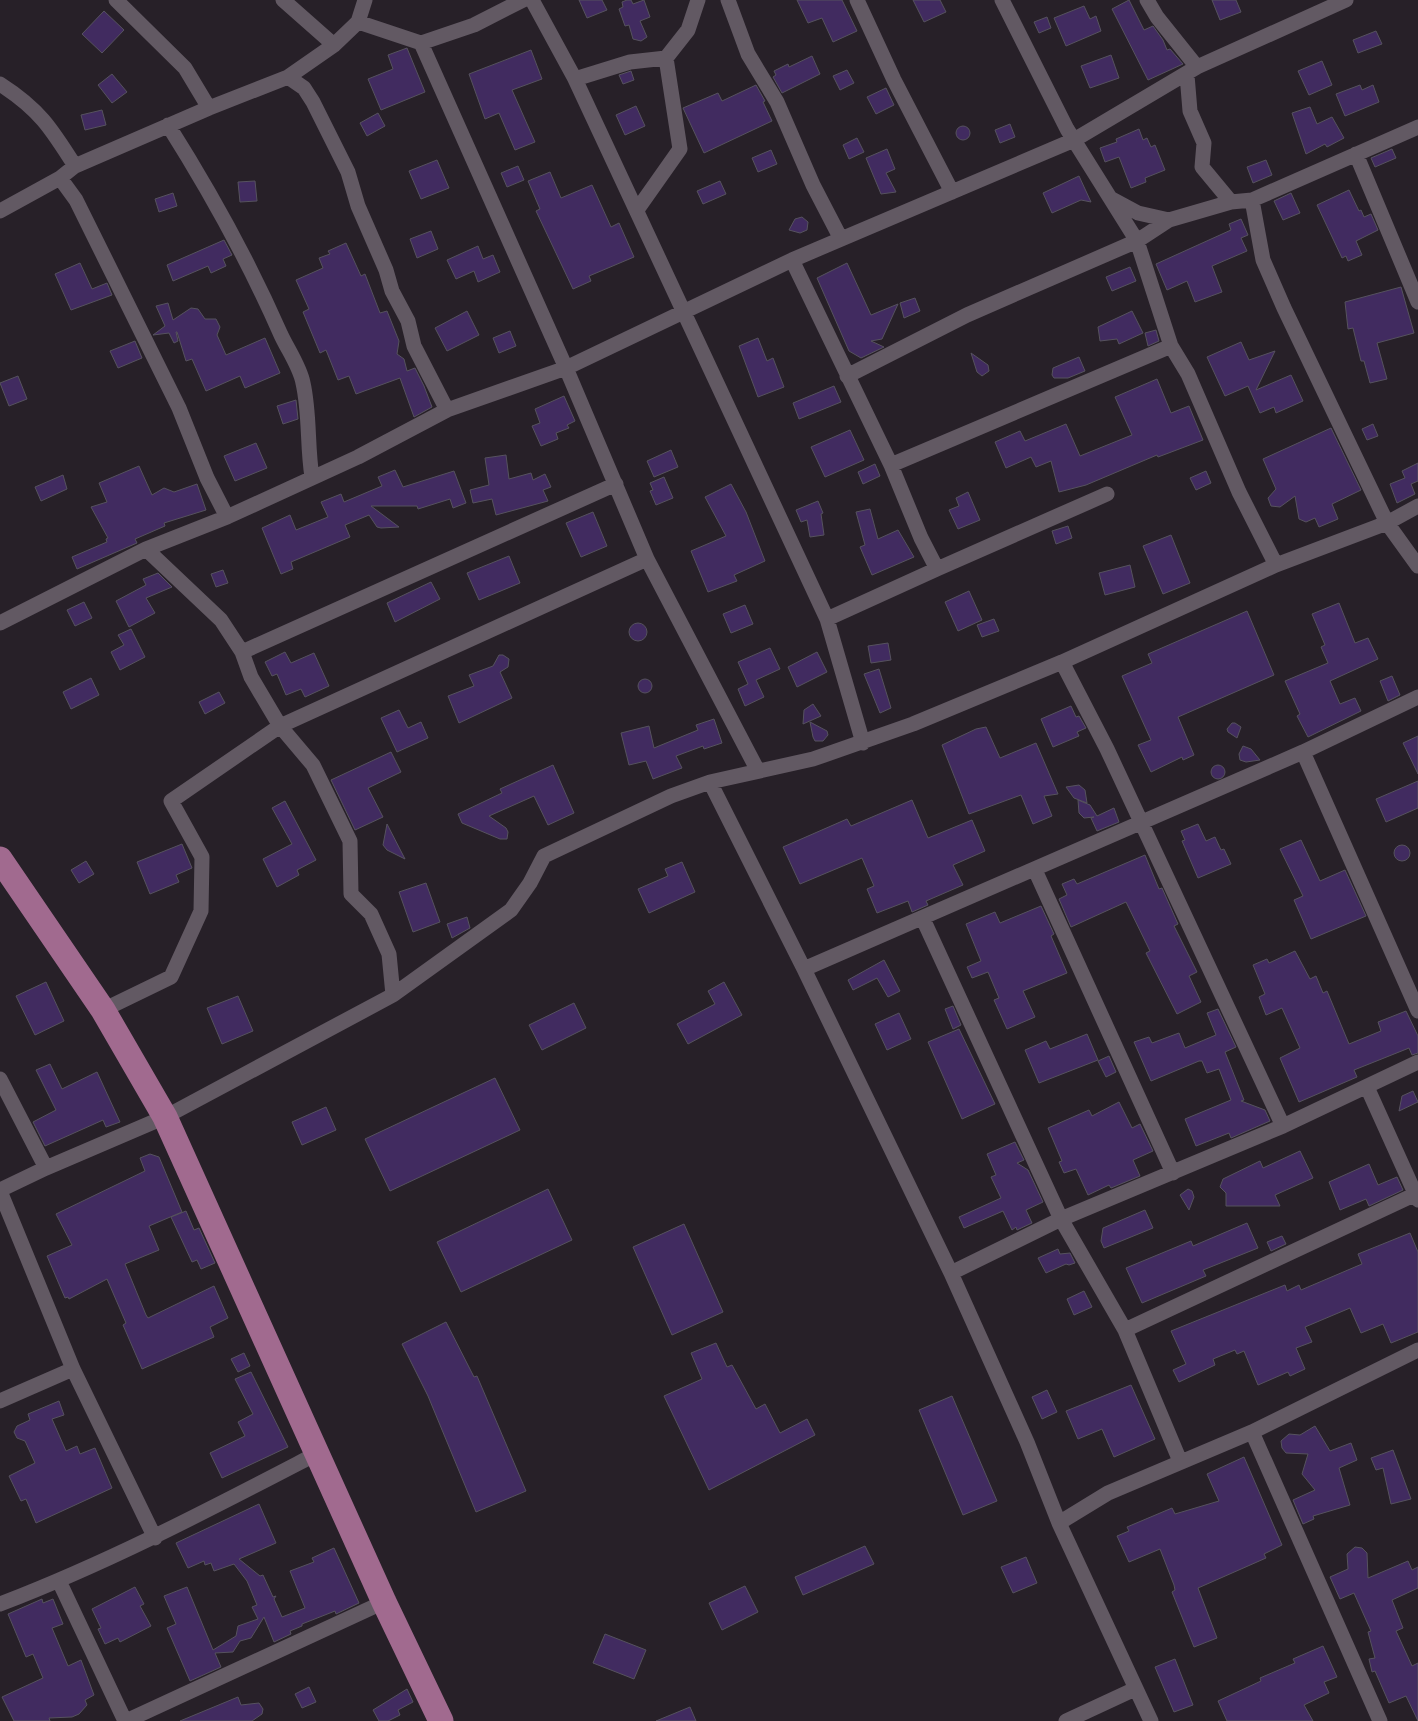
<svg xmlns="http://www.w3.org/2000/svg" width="1418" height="1721" viewBox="0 0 1418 1721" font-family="'Asap Condensed',sans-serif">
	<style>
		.building { fill: #412b60; stroke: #56525e }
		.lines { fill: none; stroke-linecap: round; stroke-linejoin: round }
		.minor { stroke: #625963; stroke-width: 15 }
		.trunk { stroke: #a16a8f; stroke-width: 25 }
	</style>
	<rect width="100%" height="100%" fill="#272028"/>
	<!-- building -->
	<path class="building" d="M579 0H602L607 10 587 18Z
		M627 0H631L633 4 644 0 650 17 640 21 647 37 641 41 633 39 629 25 625 26 619 9 623 7 622 2Z
		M797 0H842L857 31 833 42 822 18 808 23Z
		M913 0H940L946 12 924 22Z
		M1129 0 1144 30 1153 26 1163 40 1167 50 1170 49 1183 64 1148 80 1112 9Z
		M1212 0H1236L1241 12 1220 20Z
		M1084 6 1090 19 1096 16 1101 31 1066 46 1054 18Z
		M104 11 124 30 102 53 82 34Z
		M1047 17 1051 28 1039 33 1034 22Z
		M1376 31 1382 44 1358 53 1353 40Z
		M407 48 425 92 381 110 368 79 393 69 388 55Z
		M531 50 542 79 512 90 535 142 515 150 499 113 485 119 469 74Z
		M1111 55 1119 78 1090 88 1081 66Z
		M812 56 820 74 782 93 773 77 776 75 774 71 788 64 789 67Z
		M1322 61 1332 85 1309 95 1298 71Z
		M847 70 854 83 840 90 833 76Z
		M631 71 634 80 623 84 619 75Z
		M112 74 127 92 112 103 98 85Z
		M756 85 765 101 763 102 772 121 704 153 683 108 718 93 722 101Z
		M1360 85 1362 90 1373 85 1379 102 1345 116 1336 94Z
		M886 88 894 105 876 114 867 97Z
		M636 106 645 126 625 135 616 115Z
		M1310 107 1317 124 1332 117 1344 138 1327 147 1325 144 1306 154 1292 113Z
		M102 110 106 125 85 130 81 115Z
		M378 113 385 126 367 136 360 123Z
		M1010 124 1015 137 1000 143 995 130Z
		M956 133a7 7 0 1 1 14 0a7 7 0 1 1-14 0Z
		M1139 129 1143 140 1147 138 1151 147 1155 145 1165 170 1145 178 1146 182 1131 188 1119 157 1105 162 1100 148 1117 142 1116 139Z
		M857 138 864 152 849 159 843 145Z
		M887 149 895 169 886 173 896 192 881 194 866 158Z
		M1392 149 1396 158 1375 167 1371 158Z
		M771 150 777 164 758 172 752 158Z
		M437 160 449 188 421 199 409 171Z
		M1266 160 1272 175 1253 183 1247 167Z
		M518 166 524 180 507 187 501 173Z
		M550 172 561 198 592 185 611 227 619 223 634 257 589 276 591 281 573 289 536 211 540 209 528 181Z
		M1079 176 1091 202 1081 200 1052 213 1043 193Z
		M255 181 257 201 240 202 238 182Z
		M720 181 726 194 703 204 697 191Z
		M1349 190 1359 211 1361 210 1364 217 1371 214 1378 230 1356 241 1362 255 1348 261 1346 256 1342 258 1317 205Z
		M173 193 177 206 159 212 155 199Z
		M1291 193 1300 213 1283 220 1274 201Z
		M802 217 808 222 807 230 800 233 789 230 795 219Z
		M1241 219 1248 235 1241 238 1247 251 1212 266 1222 292 1195 302 1187 281 1167 290 1156 264 1231 230 1229 224Z
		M431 231 438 249 417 258 410 239Z
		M224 240 232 255 223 259 226 266 211 273 208 266 173 281 167 265Z
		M346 243 361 276 365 274 380 313 387 311 399 341 397 354 404 359 407 371 415 368 424 386 432 407 414 417 400 378 356 394 349 376 338 380 326 350 320 353 303 312 309 309 296 280 323 268 319 258 330 254 328 251Z
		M478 246 483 259 493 255 500 272 478 282 474 271 456 279 447 260Z
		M80 263 92 289 107 283 112 295 71 310 55 274Z
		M847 263 871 315 898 304 882 339 871 341 884 347 861 358 849 351 817 278Z
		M1130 267 1136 281 1112 291 1106 277Z
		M1401 287 1414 333 1377 343 1387 379 1370 383 1364 361H1361L1353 328 1348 329 1345 302Z
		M915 298 920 311 904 318 900 303Z
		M168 303 173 320 191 308 198 309 205 319H216L220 327 217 335 226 355 265 338 280 373 245 388 240 376 206 391 192 359 186 361 177 332H176L178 341 174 343 169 333 153 335 165 326 156 306Z
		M467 311 479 335 447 351 435 328Z
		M1132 311 1143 333 1119 344 1117 339 1100 341 1098 327Z
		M1156 330 1159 341 1148 346 1145 333Z
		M510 331 516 346 499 353 493 338Z
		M758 338 767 361 773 358 784 387 758 397 739 346Z
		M135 341 142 358 118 368 110 351Z
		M1241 342 1249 360 1275 351 1256 390 1291 375 1303 401 1276 413 1274 407 1260 413 1248 386 1225 396 1207 357Z
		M971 353 988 365 989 371 982 376 977 372Z
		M1079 357 1085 371 1068 378H1054L1052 375 1053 368Z
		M18 376 27 399 9 406 0 383Z
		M1157 379 1171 413 1189 406 1203 440 1158 457 1157 455 1086 485 1059 492 1051 461 1036 467 1031 457 1006 468 995 442 1020 431 1025 441 1066 424 1080 456 1132 435 1115 397Z
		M834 386 841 402 799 419 793 403Z
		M564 396 575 421 567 425 569 428 556 433 558 439 541 446 532 426 540 423 535 409Z
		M296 400 298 419 283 424 277 406Z
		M1373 424 1378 436 1367 440 1362 429Z
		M1331 428 1361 490 1332 504 1338 519 1319 527 1315 518 1306 522 1299 519 1295 496 1280 507 1271 506 1268 498 1276 489 1263 459Z
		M850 430 864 460 825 477 811 447Z
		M256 443 267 468 235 481 224 456Z
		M671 450 678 467 654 477 647 461Z
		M506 455 509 479 531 473 533 480 545 474 551 487 543 490 548 501 496 515 492 499 473 503 470 490 489 485 485 458Z
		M1418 463V481L1411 484 1415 494 1397 503 1390 484 1405 478 1402 471Z
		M875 464 880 476 863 484 858 472Z
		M139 466 152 495 164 488 174 492 197 484 206 510 164 523 165 526 135 539 137 543 77 569 72 557 107 542 106 539 108 538 91 507 107 502 99 483Z
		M395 470 403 487 454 471 466 503 453 508 450 499 418 509 417 506H371L399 527 381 528 377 527 369 515 345 525 350 537 291 562 293 569 281 574 262 528 290 515 296 530 328 517 321 502 341 494 344 502 382 486 378 477Z
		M1206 471 1211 483 1196 490 1190 478Z
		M63 475 67 489 41 501 35 487Z
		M664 477 673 498 656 505 650 491 653 490 650 483Z
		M731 484 746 512 765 561 734 575 737 581 708 592 691 551 726 536 705 497Z
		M968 492 980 520 958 529 949 510 959 506 956 498Z
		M818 501 823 513 821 514 824 535 810 537 807 520 801 522 796 510Z
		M870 509 878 539 898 530 914 557 872 575 860 547 865 545 856 512Z
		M593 512 607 546 581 557 566 523Z
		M1068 526 1072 538 1056 544 1052 531Z
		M1171 535 1190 583 1163 594 1143 546Z
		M509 556 520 583 479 600 467 573Z
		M1130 565 1135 587 1105 595 1099 573Z
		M223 570 228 583 216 587 211 574Z
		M158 573 172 587 146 598 155 613 129 627 116 601 146 585 143 579Z
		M431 582 440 599 395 622 387 603Z
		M969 591 982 620 958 631 945 602Z
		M84 602 92 618 75 626 67 610Z
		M1339 603 1355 643 1368 638 1378 659 1330 681 1340 704 1355 698 1361 711 1308 737 1297 716 1300 714 1285 681 1328 663 1321 647 1325 645 1312 614Z
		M745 605 753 624 731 633 723 614Z
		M1247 611 1274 675 1178 717 1194 755 1183 760 1182 757 1151 772 1138 745 1151 740 1122 676 1152 663 1148 654Z
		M994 619 999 631 982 637 977 625Z
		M629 632a9 9 0 1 1 18 0a9 9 0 1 1-18 0Z
		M131 629 145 657 120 670 111 652 124 645 118 635Z
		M888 643 891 660 871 663 868 646Z
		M770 648 780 669 756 680 764 697 745 706 738 689 748 684 738 662Z
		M285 652 291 663 314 653 329 686 305 697 301 689 286 695 277 674 272 676 265 662Z
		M817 652 827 672 797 687 788 667Z
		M499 655H503L509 659 508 667 500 672 512 698 459 723 448 696 474 686 469 675 493 666Z
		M879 669 891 708 880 713 864 674Z
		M1392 676 1400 695 1388 701 1380 681Z
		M91 678 99 695 71 709 63 692Z
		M638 686a7 7 0 1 1 14 0a7 7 0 1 1-14 0Z
		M219 692 225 703 205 714 199 702Z
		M813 704 821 716 803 724 804 710Z
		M1071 706 1076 717 1079 716 1086 728 1077 732 1079 736 1053 747 1041 719Z
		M399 710 408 728 421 722 428 738 397 752 381 718Z
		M714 719 722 743 704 749 703 746 676 756 682 768 653 779 646 761 629 765 621 733 649 726 654 748 698 730 696 725Z
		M810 722 827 731 828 735 823 741H815L813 737Z
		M1232 723H1235L1241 727 1237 738 1228 732 1227 729Z
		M986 727 1000 758 1036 743 1058 794 1044 796 1052 816 1033 824 1021 795 969 814 942 745 976 729Z
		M1418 736V774L1403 743Z
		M1243 746 1251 749 1260 760 1246 762 1240 760 1239 754Z
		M391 752 401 772 368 788 383 817 355 830 331 780Z
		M1211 772a7 7 0 1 1 14 0a7 7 0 1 1-14 0Z
		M553 765 574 813 548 825 534 796 489 816 506 828 508 832 507 839H500L462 823 458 814 502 793 500 789Z
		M1418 781V808L1386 822 1376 799Z
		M1079 785 1085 790 1087 803 1074 798 1066 787Z
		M912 800 928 838 972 820 985 851 953 865 963 885 926 901 928 905 912 912 908 901 877 913 867 889 874 886 862 858 800 884 783 847 847 819 851 826Z
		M1078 800 1090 805 1097 816 1114 808 1119 822 1097 831 1091 818 1094 817 1084 818 1079 813Z
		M285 801 316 860 297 870 299 875 277 887 263 859 292 844 272 808Z
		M387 824 405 859 387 850 383 845Z
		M1198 824 1206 841 1215 837 1221 850 1224 849 1231 864 1198 878 1182 841 1185 840 1181 831Z
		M1301 840 1320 881 1345 870 1366 916 1311 939 1294 900 1303 896 1280 849Z
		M182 844 192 868 176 875 179 882 150 894 137 862Z
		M1394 853a8 8 0 1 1 16 0a8 8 0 1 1-16 0Z
		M1145 855 1159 889 1162 888 1178 924 1174 926 1197 972 1189 976 1201 1002 1177 1014 1146 953 1150 951 1126 902 1071 927 1059 899 1067 895 1062 884 1074 879 1077 884Z
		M86 861 94 874 79 883 71 870Z
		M682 862 695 892 649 913 638 889 668 876 665 869Z
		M426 883 440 922 413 932 399 892Z
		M1041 906 1054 934 1051 936 1067 973 1023 991 1035 1017 1007 1029 994 1000 999 998 988 972 972 978 967 967 981 961 966 924 995 912 1000 923Z
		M467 917 470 928 452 938 447 924Z
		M1295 951 1310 979 1316 976 1323 993 1327 991 1349 1044 1381 1031 1378 1022 1406 1011 1418 1036V1053L1412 1055 1409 1048 1354 1070 1357 1077 1299 1102 1280 1058 1300 1048 1282 1008 1266 1015 1259 997 1265 994 1253 965 1267 959 1269 963Z
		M884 960 900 991 888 997 877 978 853 990 848 980Z
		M46 982 64 1021 35 1035 16 996Z
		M724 982 742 1015 688 1044 677 1024 715 1004 708 991Z
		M238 996 253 1031 222 1044 207 1008Z
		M574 1003 586 1028 542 1050 529 1025Z
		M953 1006 961 1025 953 1029 945 1009Z
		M1218 1009 1236 1047 1225 1052 1244 1100 1241 1101 1265 1110 1270 1121 1231 1138 1229 1133 1196 1146 1185 1119 1231 1100 1219 1069 1207 1073 1202 1061H1199L1151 1081 1134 1042 1149 1037 1152 1043 1179 1033 1185 1048 1216 1035 1207 1013Z
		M899 1013 911 1039 887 1050 875 1024Z
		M959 1029 995 1104 962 1119 928 1042Z
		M1087 1034 1098 1060 1039 1083 1025 1050 1046 1041 1050 1049Z
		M1109 1056 1116 1072 1106 1077 1098 1061Z
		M50 1064 62 1089 97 1072 120 1122 106 1127 103 1120 45 1146 33 1122 56 1110 36 1070Z
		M495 1078 520 1130 390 1191 365 1139Z
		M1413 1091 1418 1102 1399 1111 1402 1096Z
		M1119 1102 1132 1128 1140 1124 1153 1151 1133 1160 1140 1176 1111 1188 1109 1185 1088 1195 1076 1169 1064 1173 1059 1162 1062 1161 1048 1128 1089 1110 1092 1116Z
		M326 1107 336 1130 302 1145 292 1122Z
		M1015 1142 1024 1160 1017 1163 1028 1170 1043 1202 1026 1210 1032 1223 1017 1230 1016 1227 1012 1230 1003 1211 964 1228 959 1217 1001 1198 991 1177 996 1175 987 1154Z
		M1300 1151 1313 1178 1275 1195 1280 1206H1226V1193L1220 1187 1223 1179 1260 1161 1263 1168Z
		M150 1154 159 1157 182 1212 149 1226 159 1250 125 1264 146 1315 148 1318 214 1286 228 1318 210 1327 214 1337 142 1369 123 1325 126 1323 107 1279 69 1299 68 1297 65 1298 47 1256 72 1245 56 1214 145 1171 140 1158Z
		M1369 1164 1378 1185 1397 1177 1403 1190 1369 1206 1366 1199 1340 1210 1329 1182Z
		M548 1189 572 1240 461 1292 437 1242Z
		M1188 1189 1192 1191 1194 1197 1189 1210 1180 1195Z
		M1145 1210 1153 1228 1104 1248 1101 1241 1103 1228Z
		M186 1211 194 1230 199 1228 215 1263 201 1269 197 1260 192 1262 171 1217Z
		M1247 1223 1258 1248 1203 1270 1206 1276 1142 1303 1126 1268 1191 1241 1193 1246Z
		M684 1224 723 1312 672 1335 633 1247Z
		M1410 1233 1418 1252V1332L1391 1343 1383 1324 1361 1333 1350 1308 1305 1327 1312 1342 1296 1348 1305 1369 1290 1376 1288 1372 1258 1385 1244 1351 1237 1354 1235 1350 1213 1359 1215 1365 1179 1382 1173 1370 1186 1364 1171 1331 1285 1285 1287 1291 1299 1285 1301 1290 1362 1264 1358 1254Z
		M1282 1236 1286 1244 1271 1251 1267 1242Z
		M1058 1249 1060 1254 1070 1253 1075 1263 1069 1265 1066 1264 1046 1273 1038 1258Z
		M1084 1291 1092 1307 1074 1315 1067 1299Z
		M446 1322 474 1377 477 1376 526 1491 476 1512 428 1396 402 1344Z
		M716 1343 727 1367 732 1365 756 1409 765 1404 780 1433 807 1419 815 1435 709 1490 664 1396 702 1379 691 1353Z
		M244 1353 250 1366 238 1372 231 1359Z
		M251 1372 288 1447 222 1478 210 1453 245 1436 238 1422 253 1414 235 1379Z
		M1131 1385 1155 1439 1114 1457 1102 1429 1078 1439 1066 1411Z
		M1047 1390 1057 1412 1042 1419 1032 1397Z
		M952 1396 997 1501 963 1515 919 1410Z
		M59 1401 64 1415 52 1419 66 1451 77 1446 80 1454 95 1448 112 1488 36 1523 26 1499 21 1501 9 1476 35 1463 25 1441 17 1438 14 1432 17 1426 30 1420 28 1414Z
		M1315 1426 1330 1451 1351 1443 1357 1460 1339 1468 1350 1505 1313 1516 1314 1519 1303 1524 1293 1500 1315 1490 1302 1474 1308 1454 1286 1453 1282 1448 1281 1441 1289 1434 1300 1435Z
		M1393 1450 1411 1499 1391 1504 1383 1468 1376 1470 1371 1458Z
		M1244 1457 1282 1545 1264 1554 1266 1558 1198 1588 1217 1638 1194 1647 1172 1592 1175 1590 1174 1585 1160 1549 1129 1562 1117 1536 1129 1531 1127 1527 1172 1508 1175 1514 1219 1501 1207 1474Z
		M259 1504 276 1543 239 1559 260 1576 263 1575 273 1597 276 1596 274 1599 282 1617 305 1608 290 1571 314 1562 312 1558 334 1548 359 1603 336 1614 335 1611 302 1624V1626L290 1631 291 1634 274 1642 264 1617 251 1638 240 1641 233 1652 215 1653 221 1667 190 1681 167 1628 176 1624 164 1596 187 1587 213 1650 236 1636 238 1626 258 1619 252 1607 257 1605 247 1581 234 1564 214 1571 211 1563 205 1565 204 1561 188 1568 176 1543Z
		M865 1546 874 1564 803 1595 795 1577Z
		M1355 1547 1362 1548 1367 1553 1368 1578 1408 1561 1412 1570 1418 1567V1588L1392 1600 1403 1628 1396 1631 1412 1666 1418 1663V1721L1406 1696 1389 1703 1375 1671 1372 1672 1369 1659 1375 1658 1368 1632 1371 1631 1354 1593 1340 1599 1330 1577 1348 1569 1347 1554Z
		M1026 1557 1037 1583 1013 1593 1001 1567Z
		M745 1586 758 1612 722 1630 709 1603Z
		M135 1587 144 1604 140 1606 151 1626 120 1642 118 1638 105 1644 98 1629 101 1628 92 1609Z
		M42 1599 43 1603 53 1599 63 1624 52 1628 68 1666 81 1660 94 1695 85 1700 87 1705 79 1714 72 1717 49 1718 50 1721H14L2 1697 43 1678 33 1654 26 1657 8 1614Z
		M605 1634 646 1650 634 1679 593 1663Z
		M1323 1646 1337 1677 1324 1682 1329 1693 1304 1705 1313 1721H1227L1218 1701 1261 1681 1260 1678 1295 1663 1293 1659Z
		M1175 1659 1193 1705 1174 1712 1155 1667Z
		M309 1687 316 1702 302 1708 295 1694Z
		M407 1689 413 1702 398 1710 400 1715 388 1721H379L373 1710Z
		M238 1697 241 1705 259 1703 263 1709 262 1714 252 1721H180Z
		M690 1707 696 1721H656Z"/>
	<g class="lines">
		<!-- minor -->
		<path class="minor" d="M116 0 185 68 209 108
			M283 0 334 45
			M532 0 575 79
			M698 0 688 30 666 58 630 62 575 79 827 619 863 743
			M728 0 748 54 777 102 813 185 841 239
			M857 0 894 80 952 192
			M1002 0 1067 129 1137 241 1171 346 1188 374 1239 492 1276 565
			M1147 0 1157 17 1197 67
			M358 22 421 43 566 368 647 559 758 771
			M421 43 474 25 523 0
			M1187 75 1190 111 1204 143 1202 167 1231 202
			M288 77 304 88 313 102 348 172 358 206 386 270 392 291 408 321 414 346 447 410
			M0 84C39 109 51 128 75 166
			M168 125C211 193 249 262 281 335 288 350 300 367 303 383 310 414 307 446 312 477
			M1356 154 1418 302
			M60 178 76 200 179 408 207 478 227 517 146 549 221 620 242 652 251 677 280 726 171 801 202 857 201 911 171 977 103 1010
			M1112 199 1138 213 1169 220
			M1252 200 1263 260 1284 308 1387 523 1418 566
			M637 210 680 149 666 58
			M0 211 60 178 75 166 209 108 288 77 334 45 358 22 365 0
			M792 260 891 465 921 538 937 569 827 619
			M847 376 967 315 1137 241 1169 220 1231 202 1252 200 1418 127
			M891 465 1171 346
			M227 517 358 457 447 410 566 368 792 260 1074 140 1197 67 1346 0
			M937 569 1107 494
			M0 623 146 549
			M242 652 616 484
			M1062 662 1107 749 1283 1126
			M1303 752 1418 1011
			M710 782 813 759 913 724 1062 662 1276 565 1387 523 1418 506
			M1035 870 1173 1173
			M923 919 1061 1219 1125 1330 1180 1461
			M804 969 1303 752 1418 697
			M393 995 389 954 371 914 351 894 350 841 313 765 280 726 647 559
			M0 1079 46 1168
			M1367 1087 1418 1200
			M0 1190 46 1168 165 1117 393 995 511 910 530 883 544 856 671 796 710 782 804 969 951 1273 1027 1442 1059 1523 1151 1721
			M0 1191 73 1369 155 1538
			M951 1273 1061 1219 1283 1126 1418 1062
			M1125 1330 1418 1193
			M0 1401 73 1369
			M1252 1432 1380 1721
			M1059 1523 1108 1493 1252 1432 1418 1350
			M59 1581 125 1721
			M0 1604C112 1561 212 1508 318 1453
			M126 1721 384 1602
			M1066 1721 1135 1689"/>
		<!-- trunk -->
		<path class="trunk" d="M0 859 103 1010 165 1117 384 1602 441 1721"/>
	</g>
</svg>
